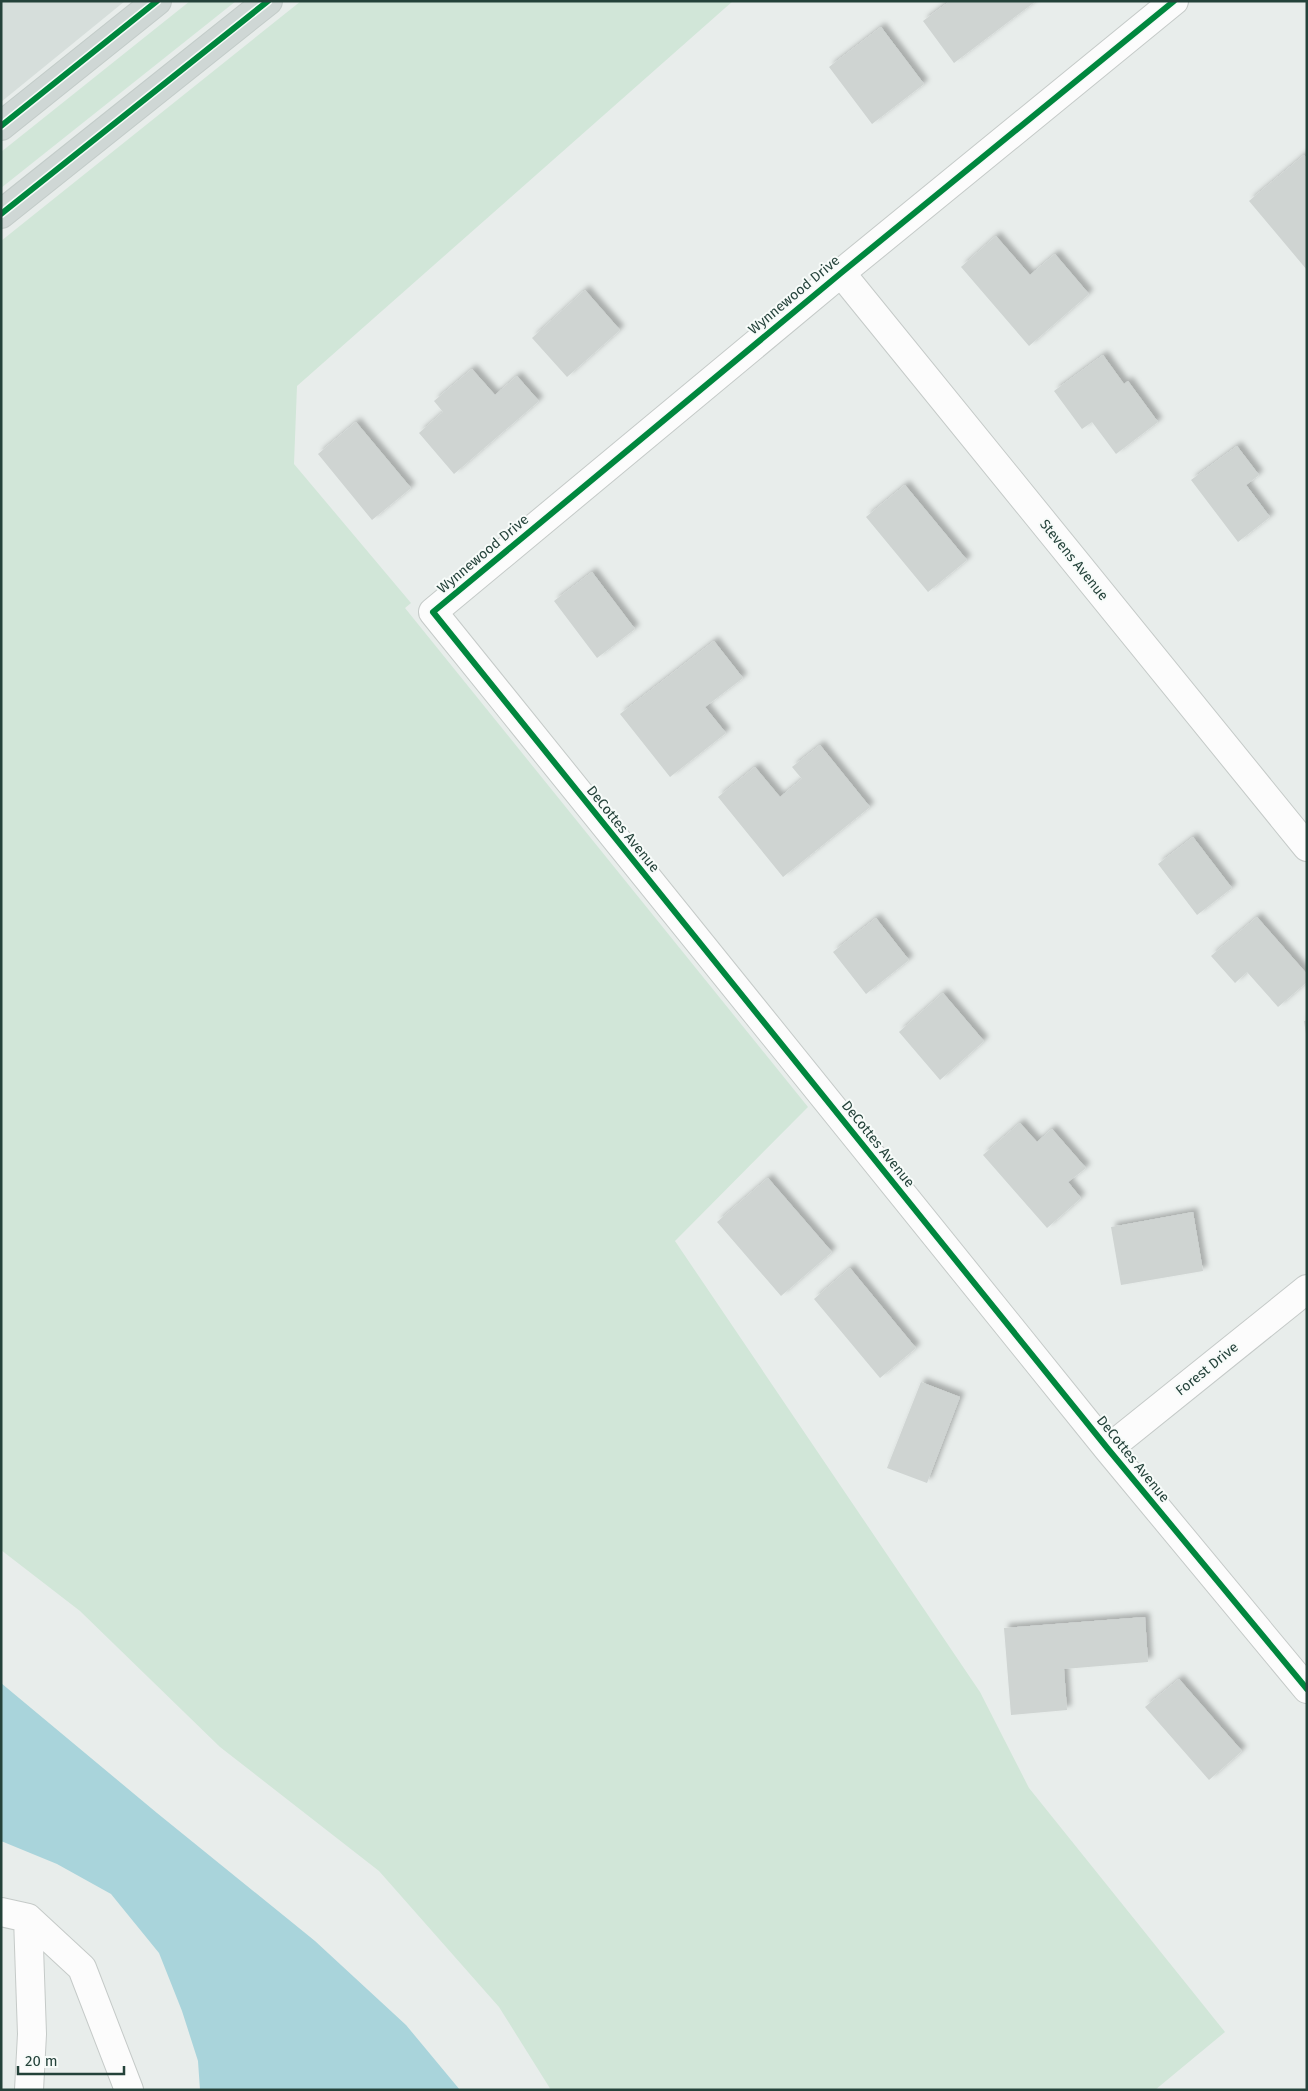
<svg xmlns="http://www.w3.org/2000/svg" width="1308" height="2091" viewBox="0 0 1308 2091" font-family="'Fira Sans',sans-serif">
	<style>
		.built { fill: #d6dedb }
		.green { fill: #d1e6d8 }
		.water { fill: #a9d4db }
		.building { fill: #cfd4d2; filter: url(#shadow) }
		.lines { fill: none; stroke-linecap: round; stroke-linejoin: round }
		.minor-casing { stroke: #c5cac8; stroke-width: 30 }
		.major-casing { stroke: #c3ccc9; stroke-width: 30 }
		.minor { stroke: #fcfcfc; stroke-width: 28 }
		.major { stroke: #cfd7d5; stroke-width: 28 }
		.cycleway-casing { stroke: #f7fbf9; stroke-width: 9 }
		.cycleway { stroke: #00873e; stroke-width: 6 }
		.labels { text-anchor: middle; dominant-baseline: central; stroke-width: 4; stroke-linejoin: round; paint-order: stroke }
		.street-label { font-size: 14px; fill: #24423a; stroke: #f7fbf9 }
	</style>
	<defs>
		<filter id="shadow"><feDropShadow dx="4.5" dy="-4.5" stdDeviation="2.5" flood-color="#0004"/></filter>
	</defs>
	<rect width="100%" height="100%" fill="#e8edeb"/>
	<!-- built -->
	<path class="built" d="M1 1H125L1 102Z"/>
	<!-- green -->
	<path class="green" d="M190 1H236L1 188V152Z
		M301 1H733L297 386 294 464 411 603 405 608 808 1107 675 1241 980 1692 1029 1788 1225 2032 1155 2090H551L499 2007 379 1871 220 1747 80 1611 1 1550V241Z"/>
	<!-- water -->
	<path class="water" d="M1 1683 157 1813 315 1941 406 2025 460 2090H200L198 2061 182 2011 159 1953 111 1894 57 1864 1 1841Z"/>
	<!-- building -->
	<path class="building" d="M950 1H1036L954 63 923 21Z
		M881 27 924 84 872 124 829 67Z
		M1304 155 1307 158V270L1249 201Z
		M996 236 1030 275 1055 254 1089 294 1029 346 961 267Z
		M585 290 620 330 567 377 532 338Z
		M1103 355 1124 384 1128 381 1158 422 1116 454 1092 422 1082 429 1054 391Z
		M472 369 495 395 517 376 539 401 454 474 419 433 443 412 434 401Z
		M356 422 411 488 372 520 318 454Z
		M1237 446 1259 475 1246 485 1270 517 1238 542 1191 480Z
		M905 485 967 560 928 592 866 517Z
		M592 572 635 629 597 658 554 601Z
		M714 641 743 678 705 707 726 733 670 777 620 714Z
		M820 745 870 807 783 877 718 797 755 767 780 797 802 779 792 767Z
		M1193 837 1232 888 1197 915 1158 864Z
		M1257 917 1307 974V982L1278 1007 1247 972 1235 983 1211 956Z
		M876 918 909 960 866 994 833 952Z
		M943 993 984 1041 940 1080 899 1032Z
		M1307 1020V1034H1306L1304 1021Z
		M1020 1123 1037 1142 1052 1129 1086 1168 1068 1182 1081 1198 1047 1228 983 1155Z
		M768 1178 832 1252 781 1296 717 1222Z
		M1193 1212 1203 1271 1121 1285 1111 1227Z
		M850 1268 916 1348 880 1378 814 1299Z
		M921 1382 960 1397 927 1483 887 1468Z
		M1145 1617 1148 1662 1064 1669 1067 1710 1011 1715 1004 1628Z
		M1179 1679 1242 1751 1209 1780 1145 1707Z"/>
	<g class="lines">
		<!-- minor casing -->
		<g class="minor-casing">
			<path id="minor" d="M1174 1 841 273 433 612 1108 1449 1307 1689
				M841 273 1307 847
				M1108 1449 1307 1289
				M1 1912 28 1918 82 1968 129 2090
				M28 1918 32 2034 29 2090"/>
		</g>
		<!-- major casing -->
		<g class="major-casing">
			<path id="major" d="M1 126 157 1
				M1 214 268 1"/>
		</g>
		<!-- minor -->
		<use href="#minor" class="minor"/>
		<!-- major -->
		<use href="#major" class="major"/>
		<!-- cycleway casing -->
		<g class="cycleway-casing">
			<path id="cycleway" d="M1174 1 841 273 433 612 1108 1449 1307 1689
				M1 126 157 1
				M1 214 268 1"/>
		</g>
		<!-- cycleway -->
		<use href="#cycleway" class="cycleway"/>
	</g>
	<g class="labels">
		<!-- street labels -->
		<g class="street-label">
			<text transform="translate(794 295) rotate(-40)">Wynnewood Drive</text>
			<text transform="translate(483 554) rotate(-40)">Wynnewood Drive</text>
			<text transform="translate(1074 560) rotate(51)">Stevens Avenue</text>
			<text transform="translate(623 829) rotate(51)">DeCottes Avenue</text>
			<text transform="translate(878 1144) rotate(51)">DeCottes Avenue</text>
			<text transform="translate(1207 1369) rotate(-39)">Forest Drive</text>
			<text transform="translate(1133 1459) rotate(51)">DeCottes Avenue</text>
		</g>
	</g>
	<!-- border -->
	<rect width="1308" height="2091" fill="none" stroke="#24423a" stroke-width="5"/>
	<!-- scale -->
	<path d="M18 2066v8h106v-8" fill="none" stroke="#24423a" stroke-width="2.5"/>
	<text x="25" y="2066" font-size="15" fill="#24423a" stroke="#f7fbf9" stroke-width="4" paint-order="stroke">20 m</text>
</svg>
